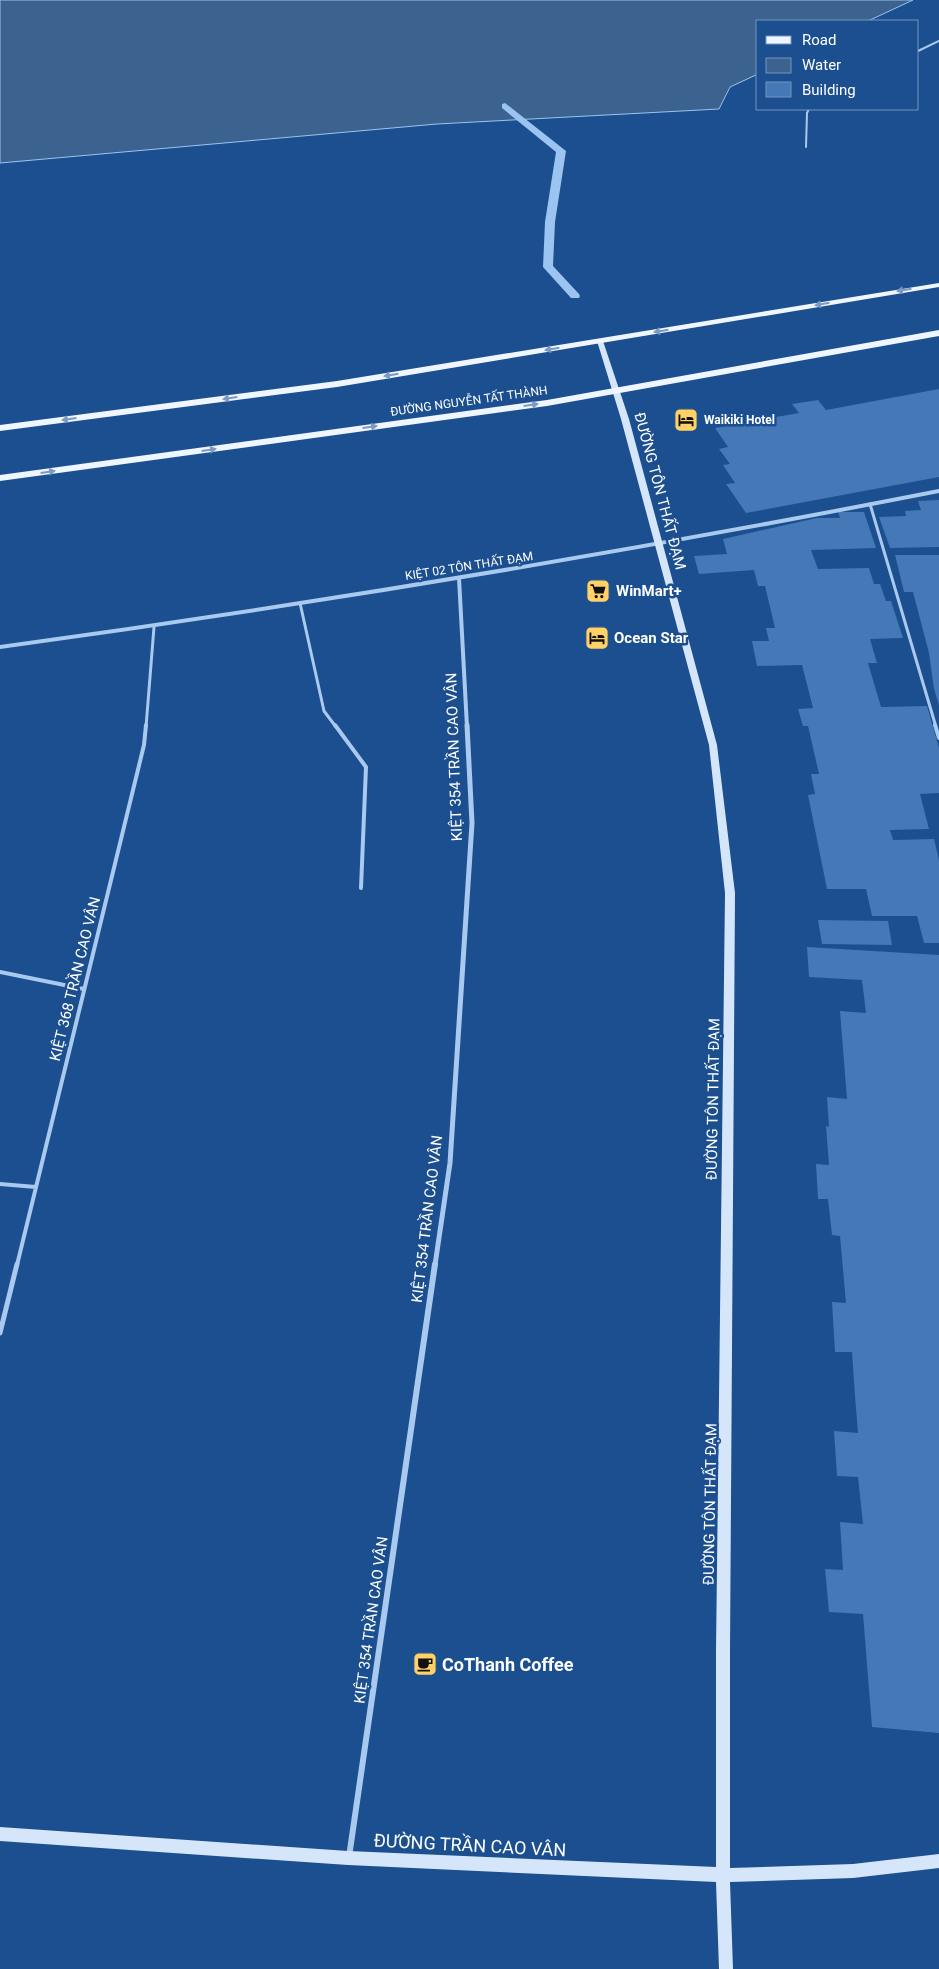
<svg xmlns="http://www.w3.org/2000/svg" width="939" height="1969" viewBox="0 0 939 1969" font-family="Roboto,sans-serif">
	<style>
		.water { fill: #3c6290; stroke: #9cc4f0 }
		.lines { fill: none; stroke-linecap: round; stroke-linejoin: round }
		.stream { fill: #9cc4f0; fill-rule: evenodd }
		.building { fill: #4478b7 }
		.lane-far3 { stroke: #a9c9ee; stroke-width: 2 }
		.lane-far2 { stroke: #a9c9ee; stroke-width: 3 }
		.lane-far1 { stroke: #a9c9ee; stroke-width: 4 }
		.lane { stroke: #a9c9ee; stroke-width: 5 }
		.street-far2 { stroke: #a9c9ee; stroke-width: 4 }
		.street-far1 { stroke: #a9c9ee; stroke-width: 5 }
		.street { stroke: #a9c9ee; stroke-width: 6 }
		.secondary { fill: #d6e6fa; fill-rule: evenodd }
		.primary { fill: #f0f6ff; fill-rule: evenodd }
		.oneway { fill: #7b9ac1 }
		.labels { text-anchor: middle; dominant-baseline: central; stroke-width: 5; stroke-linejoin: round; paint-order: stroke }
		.far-street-label { font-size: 12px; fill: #fff; stroke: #1b4f8f }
		.far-poi-label { font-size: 12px; font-weight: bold; fill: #fff; stroke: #1b4f8f; text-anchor: start }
		.street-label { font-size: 15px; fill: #fff; stroke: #1b4f8f }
		.poi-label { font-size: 15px; font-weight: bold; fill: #fff; stroke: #1b4f8f; text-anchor: start }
		.near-poi-label { font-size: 18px; font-weight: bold; fill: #fff; stroke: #1b4f8f; text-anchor: start }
		.near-street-label { font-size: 18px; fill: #fff; stroke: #1b4f8f }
	</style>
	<rect width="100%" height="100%" fill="#1b4f8f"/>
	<!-- water -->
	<path class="water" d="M0 0H913L868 21H758V74L730 87 719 109 437 124 0 163Z"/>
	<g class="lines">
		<!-- stream -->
		<path class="stream" d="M505 103 566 151 555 222 553 266 579 294 580 296 579 298H571L543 267 545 222 556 152 502 108V104Z"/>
	</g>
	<!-- building -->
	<path class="building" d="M939 389V477L746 513 726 484 735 483 723 465 730 464 719 449 728 447 715 428 799 413 792 404 818 400 826 410Z
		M939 500V547L890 548 879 517 906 516 905 511 921 510 918 501Z
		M838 512H864L876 548 811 550 818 569 869 568 874 584H880L886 601H891L903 638 870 639 877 663H868L881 707 927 706 939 748V793L920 794 929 829 890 830 893 840 934 839 939 860V943H924L917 916H872L866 889H827L808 795 815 794 811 774H819L808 726H803L798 709 813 708 802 665 757 666 752 641H769L766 628H775L765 586H758L754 570 699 574 694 556 727 554 723 539 817 518H840Z
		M895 555H939V705L934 689 929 653 913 592H904Z
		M818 920 888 921 892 945 822 944Z
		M807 947 939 955V1733L872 1727 863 1614 829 1612 825 1569 843 1570 840 1522 863 1524 858 1477 837 1476 834 1431 858 1433 855 1396 852 1352H835L832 1302 846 1303 840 1236 832 1235 828 1199H818L816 1164 829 1165 826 1126 829 1127 827 1097 847 1099 840 1011 866 1013 862 980 809 977Z"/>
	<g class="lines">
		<!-- lane-far3 -->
		<path class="lane-far3" d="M918 51 939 41
			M806 147 807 113 809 109"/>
		<!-- lane-far2 -->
		<path class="lane-far2" d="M870 504 936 727
			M300 603 324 711 336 727
			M146 727 154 627"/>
		<!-- lane-far1 -->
		<path class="lane-far1" d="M335 725 366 767 361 888
			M935 725 939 738
			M0 972 84 989
			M0 1184 36 1187
			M17 1265 144 745 146 725"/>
		<!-- lane -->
		<path class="lane" d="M0 1333 17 1264"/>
		<!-- street-far2 -->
		<path class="street-far2" d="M459 578 467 727
			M0 647C315 604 627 552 939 491"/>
		<!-- street-far1 -->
		<path class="street-far1" d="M435 1265 450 1163 472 823 467 725"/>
		<!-- street -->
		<path class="street" d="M349 1857 435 1264"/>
		<!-- secondary -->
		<path class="secondary" d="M598 340 603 341 629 419 717 745 735 893 730 1651V1868L853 1864 939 1854V1868L853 1878 730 1882 733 1969H719L716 1882 348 1865 0 1841V1827L348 1851 716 1867V1651L725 893 709 745 621 419 597 341Z"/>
		<!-- primary -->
		<path class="primary" d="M939 283V287L337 387 0 431V425L337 381Z
			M939 330V336L547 406 0 481V475L547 400Z"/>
	</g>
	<!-- one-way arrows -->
	<defs><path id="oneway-solid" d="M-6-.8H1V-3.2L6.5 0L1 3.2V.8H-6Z" transform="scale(1.25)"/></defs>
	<g class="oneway">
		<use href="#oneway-solid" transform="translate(904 290) rotate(171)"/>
		<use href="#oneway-solid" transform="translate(822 304) rotate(170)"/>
		<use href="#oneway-solid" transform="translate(661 331) rotate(171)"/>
		<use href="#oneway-solid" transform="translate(552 349) rotate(171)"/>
		<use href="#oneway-solid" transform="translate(391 375) rotate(171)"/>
		<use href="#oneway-solid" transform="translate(230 398) rotate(172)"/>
		<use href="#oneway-solid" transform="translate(531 405) rotate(-8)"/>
		<use href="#oneway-solid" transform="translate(69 419) rotate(172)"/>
		<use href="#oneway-solid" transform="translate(370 427) rotate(-8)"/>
		<use href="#oneway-solid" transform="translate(209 450) rotate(-8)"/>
		<use href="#oneway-solid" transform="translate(48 472) rotate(-8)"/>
	</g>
	<!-- icons -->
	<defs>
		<g id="hotel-square" transform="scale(1.25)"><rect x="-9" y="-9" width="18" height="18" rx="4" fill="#ffd166" stroke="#1b4f8f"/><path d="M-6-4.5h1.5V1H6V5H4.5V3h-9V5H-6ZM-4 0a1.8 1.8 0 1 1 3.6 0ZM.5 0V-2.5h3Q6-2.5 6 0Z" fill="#111"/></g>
		<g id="supermarket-square" transform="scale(1.25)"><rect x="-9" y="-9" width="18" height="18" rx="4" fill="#ffd166" stroke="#1b4f8f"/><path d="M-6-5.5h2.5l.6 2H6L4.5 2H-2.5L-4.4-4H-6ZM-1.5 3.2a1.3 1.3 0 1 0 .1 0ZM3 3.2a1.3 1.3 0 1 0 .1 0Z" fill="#111"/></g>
		<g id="cafe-square" transform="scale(1.25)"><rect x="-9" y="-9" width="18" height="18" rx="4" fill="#ffd166" stroke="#1b4f8f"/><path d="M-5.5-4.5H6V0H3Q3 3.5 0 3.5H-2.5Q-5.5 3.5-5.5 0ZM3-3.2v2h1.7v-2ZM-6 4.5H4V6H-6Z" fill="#111"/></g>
	</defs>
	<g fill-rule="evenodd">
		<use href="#hotel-square" x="686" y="420"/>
		<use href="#supermarket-square" x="598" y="591"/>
		<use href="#hotel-square" x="597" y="638"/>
		<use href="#cafe-square" x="425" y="1664"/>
	</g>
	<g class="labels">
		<!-- far-street labels -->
		<g class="far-street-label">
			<text transform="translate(469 401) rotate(-8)">ĐƯỜNG NGUYỄN TẤT THÀNH</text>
			<text transform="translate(469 566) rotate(-9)">KIỆT 02 TÔN THẤT ĐẠM</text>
		</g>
		<!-- far-poi labels -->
		<g class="far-poi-label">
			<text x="704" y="420">Waikiki Hotel</text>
		</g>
		<!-- street labels -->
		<g class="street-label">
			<text transform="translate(660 491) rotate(75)">ĐƯỜNG TÔN THẤT ĐẠM</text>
			<text transform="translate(454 757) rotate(-92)">KIỆT 354 TRẦN CAO VÂN</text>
			<text transform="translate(75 979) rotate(-76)">KIỆT 368 TRẦN CAO VÂN</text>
			<text transform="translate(713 1099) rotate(-89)">ĐƯỜNG TÔN THẤT ĐẠM</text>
			<text transform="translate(427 1219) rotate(-83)">KIỆT 354 TRẦN CAO VÂN</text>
			<text transform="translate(710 1504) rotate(-89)">ĐƯỜNG TÔN THẤT ĐẠM</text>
			<text transform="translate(371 1620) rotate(-82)">KIỆT 354 TRẦN CAO VÂN</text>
		</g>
		<!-- poi labels -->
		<g class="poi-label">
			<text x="616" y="591">WinMart+</text>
			<text x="614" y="638">Ocean Star</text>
		</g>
		<!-- near-poi labels -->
		<g class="near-poi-label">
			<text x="442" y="1664">CoThanh Coffee</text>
		</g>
		<!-- near-street labels -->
		<g class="near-street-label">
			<text transform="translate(470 1845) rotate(3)">ĐƯỜNG TRẦN CAO VÂN</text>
		</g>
	</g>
	<!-- legend -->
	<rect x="756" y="20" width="162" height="90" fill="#1b4f8f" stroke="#7695bc"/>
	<rect x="766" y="36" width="25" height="8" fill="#f0f6ff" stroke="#7695bc"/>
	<text x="802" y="45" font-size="15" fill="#ffffff">Road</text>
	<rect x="766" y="58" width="25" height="15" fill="#3c6290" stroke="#7695bc"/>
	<text x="802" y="70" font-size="15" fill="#ffffff">Water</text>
	<rect x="766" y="82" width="25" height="15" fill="#4478b7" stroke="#7695bc"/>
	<text x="802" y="95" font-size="15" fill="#ffffff">Building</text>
</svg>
